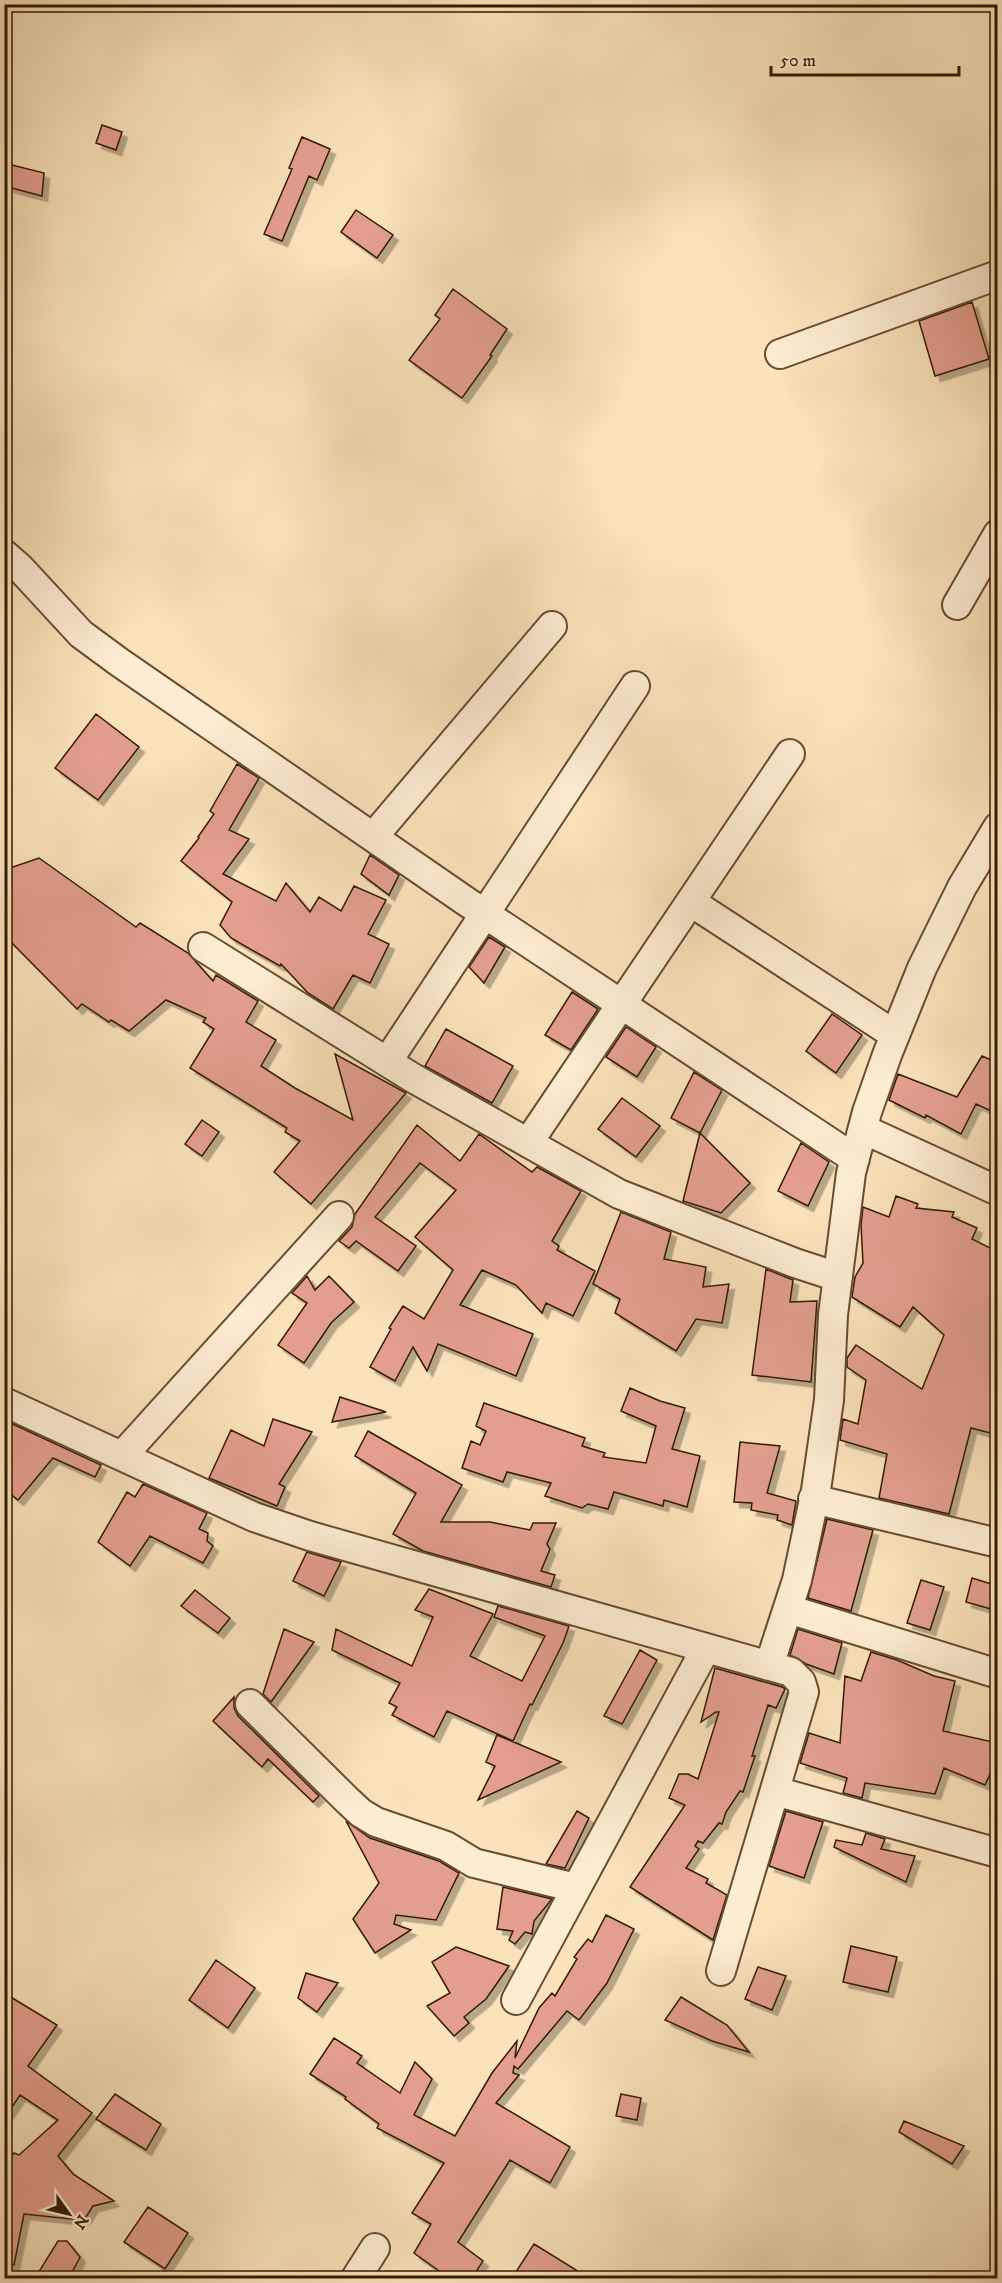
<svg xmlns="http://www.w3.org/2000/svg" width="1002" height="2283" viewBox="0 0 1002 2283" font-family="'IM FELL DW Pica',serif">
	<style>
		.building { fill: #e39e90; stroke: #341a02; stroke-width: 1.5; filter: url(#shadow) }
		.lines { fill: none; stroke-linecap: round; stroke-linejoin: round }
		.street-casing { stroke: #664c30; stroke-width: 32 }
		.street { stroke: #fcecd2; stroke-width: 28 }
	</style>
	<defs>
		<filter id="shadow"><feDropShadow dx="5.5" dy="5.5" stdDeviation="0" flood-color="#0004"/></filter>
	</defs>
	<rect width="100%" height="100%" fill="#fae2ba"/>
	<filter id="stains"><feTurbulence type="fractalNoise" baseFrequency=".00333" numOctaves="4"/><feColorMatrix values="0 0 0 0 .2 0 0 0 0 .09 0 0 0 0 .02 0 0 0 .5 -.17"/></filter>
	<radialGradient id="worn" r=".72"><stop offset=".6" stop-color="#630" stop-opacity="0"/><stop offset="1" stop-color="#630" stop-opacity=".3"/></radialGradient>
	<!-- building -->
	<path class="building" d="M102 125 122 132 116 150 96 143Z
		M302 137 330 149 317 180 309 176 282 241 264 234 292 169 289 168Z
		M4 163 44 173 42 196 4 186Z
		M356 210 393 235 377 258 341 232Z
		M453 289 507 329 490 355 492 356 462 398 409 360 440 319 435 315Z
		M972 302 989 359 935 376 919 321Z
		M96 714 139 747 98 800 55 768Z
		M237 764 259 778 229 830 249 839 223 874 276 901 286 883 310 912 319 897 341 911 354 886 386 900 368 934 389 944 370 983 353 975 333 1009 308 993 281 964 280 966 231 938 220 925 232 902 181 861 199 838 198 837 214 814 210 811Z
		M370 855 399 875 389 895 361 874Z
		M39 858 136 927 140 923 188 953 213 981 216 975 258 1001 246 1022 276 1040 261 1066 295 1088 353 1120 335 1054 406 1093 311 1204 274 1172 300 1141 285 1132 287 1128 190 1068 214 1029 203 1022 206 1018 166 1000 129 1031 111 1020 109 1022 82 1004 77 1009 4 935V870Z
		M489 937 505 947 484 983 469 967Z
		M572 992 598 1009 571 1050 545 1035Z
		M832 1014 862 1035 836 1073 806 1051Z
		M626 1027 656 1047 637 1077 606 1057Z
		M446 1029 513 1066 492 1103 425 1066Z
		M982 1056 998 1063V1114L976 1104 961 1134 926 1115 925 1118 889 1100 898 1074 957 1097Z
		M694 1072 722 1090 700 1133 671 1118Z
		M622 1098 660 1126 636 1157 598 1129Z
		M202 1120 219 1132 202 1156 185 1144Z
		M417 1125 460 1161 479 1134 532 1172 537 1167 581 1191 552 1241 559 1246 557 1250 595 1271 573 1316 546 1303 542 1313 516 1285 482 1270 460 1305 533 1334 516 1376 438 1344 427 1371 413 1347 395 1381 370 1367 391 1329 389 1328 403 1306 424 1319 453 1270 415 1237 456 1190 420 1163 375 1217 416 1246 398 1271 356 1241 349 1248 339 1241 352 1227 355 1214Z
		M700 1133 750 1183 721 1213 683 1201Z
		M801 1143 829 1162 808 1206 778 1191Z
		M896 1196 918 1204 916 1208 954 1212 952 1217 977 1228 972 1239 998 1252V1435L971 1428 949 1514 879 1498 887 1454 840 1440 843 1419 858 1424 866 1380 847 1367V1358L856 1345 922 1389 944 1335 913 1307 900 1327 852 1297 855 1277 863 1263 861 1225 863 1207 889 1217Z
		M621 1212 671 1232 664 1259 706 1267 703 1287 729 1284 722 1323 696 1319 676 1351 615 1313 620 1299 593 1284Z
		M766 1269 793 1280 790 1302 817 1301 811 1382 752 1375Z
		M307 1276 315 1290 329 1276 354 1302 331 1323 304 1363 278 1345 307 1303 292 1293Z
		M630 1388 660 1401 685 1408 672 1449 700 1456 687 1507 664 1500 663 1506 614 1492 608 1509 588 1504 582 1508 545 1496 551 1483 507 1472 503 1482 462 1468 471 1441 480 1445 486 1431 476 1426 484 1403 585 1438 582 1446 605 1453 603 1457 646 1463 656 1426 621 1411Z
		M340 1397 386 1412 332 1422Z
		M273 1419 312 1432 279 1484 285 1487 277 1506 209 1478 231 1430 264 1446Z
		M4 1420 101 1465 95 1477 53 1458 18 1500 4 1489Z
		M368 1431 462 1485 441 1522H490L530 1530 533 1523H556L547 1544 550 1549 541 1571 555 1575 551 1587 423 1551 393 1534 416 1493 355 1456Z
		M740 1442 780 1446 767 1493 796 1501 792 1525 777 1520 778 1515 751 1510 752 1503 734 1502Z
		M143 1484 207 1513 199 1529 208 1533 207 1541 213 1546 203 1563 150 1536 130 1566 98 1542 127 1492 135 1497Z
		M827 1519 873 1530 851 1611 808 1598Z
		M307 1552 341 1562 324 1596 293 1581Z
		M972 1578 998 1586V1611L966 1602Z
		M921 1580 944 1587 930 1630 907 1623Z
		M429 1589 493 1614 470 1656 522 1681 545 1636 494 1617 498 1606 569 1626 563 1643 532 1705 530 1704 513 1741 447 1711 434 1737 392 1715 397 1707 389 1703 400 1683 332 1650 336 1629 412 1666 433 1617 415 1610Z
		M195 1590 230 1618 218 1633 181 1606Z
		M284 1629 314 1642 271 1702 263 1694Z
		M798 1629 842 1643 834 1674 806 1664 790 1655Z
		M640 1650 657 1660 622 1724 604 1716Z
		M871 1652 897 1660 934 1676 955 1681 943 1731 998 1743V1757L985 1785 944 1768 935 1794 865 1783 862 1798 843 1793 847 1778 800 1763 809 1733 840 1743 845 1676 861 1681Z
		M715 1668 782 1687 785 1689 776 1708 768 1705 752 1756H755L743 1792 740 1791 726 1812 722 1824 719 1823 703 1843 698 1841 695 1846 699 1849 686 1868 708 1879 706 1883 727 1895 713 1940 630 1887 685 1805 669 1798 679 1774H688L698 1779 719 1712H716L701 1722Z
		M234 1697V1708L238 1716 319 1796 313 1802 268 1759 262 1767 213 1721Z
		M497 1735 561 1762 478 1800 495 1766 486 1762Z
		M577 1811 589 1818 565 1868 546 1864Z
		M786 1811 823 1822 804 1878 769 1866Z
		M346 1821 370 1838 439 1861 459 1873 436 1920 396 1915 394 1924 411 1930 375 1953 353 1919 379 1883Z
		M866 1833 885 1839 881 1849 915 1856 906 1882 834 1847 836 1840 862 1845Z
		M503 1887 552 1899 534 1921 532 1934 525 1932 515 1944 509 1940 513 1931 497 1929Z
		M606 1915 634 1929 607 1983 579 2020 567 2011 518 2069 514 2066 513 2073 519 2075 496 2103 570 2147 550 2183 510 2160 458 2242 483 2261 472 2278H449L414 2253 431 2224 412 2213 444 2163 377 2128 379 2124 345 2099 346 2097 310 2074 334 2038 362 2056 357 2063 400 2093 415 2062 432 2079 414 2115 455 2136 492 2073 517 2041 515 2058 539 2008 552 1993 555 1996 577 1959 574 1957 588 1939 592 1942Z
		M851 1946 897 1957 888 1992 843 1982Z
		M456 1947 509 1966 486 1999 464 2017 469 2023 454 2036 427 2006 450 1993 432 1962Z
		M216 1960 255 1988 228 2028 189 2000Z
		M758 1967 786 1976 772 2010 745 1999Z
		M306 1973 338 1983 317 2012 298 1998Z
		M4 1993 57 2025 28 2066 92 2113 58 2156 73 2174 114 2201 93 2206 86 2217 81 2220 24 2214 14 2265 4 2264V2167L14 2153 19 2155 58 2120 20 2095 4 2119Z
		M681 1997 727 2025 749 2052 712 2041 665 2020Z
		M115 2094 161 2124 146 2150 96 2119Z
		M621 2094 641 2098 637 2120 616 2116Z
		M904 2121 964 2146 952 2164 899 2132Z
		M148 2207 188 2233 165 2269 124 2242Z
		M58 2241H67L80 2257 69 2278H35Z
		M534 2244 589 2278H512Z"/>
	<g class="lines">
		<!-- street casing -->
		<g class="street-casing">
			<path id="street" d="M780 354 998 275
				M4 554 20 568 81 634 119 662 467 902 855 1159
				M957 605 998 534
				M373 837 552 626
				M691 902 895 1035
				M203 947 413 1078 619 1194 795 1263 838 1277
				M387 1062 635 686
				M863 1129 998 1191
				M528 1143 790 754
				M4 1402 254 1517 310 1536 791 1672 801 1682 804 1692 721 1971
				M122 1456 339 1216
				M813 1499 998 1543
				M788 1609 998 1674
				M769 1666 797 1580 816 1490 829 1400 833 1315 851 1173 867 1112 887 1055 922 968 962 887 998 827
				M250 1704 347 1800 361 1813 376 1822 446 1846 474 1863 576 1888
				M775 1791 998 1853
				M516 2000 706 1648
				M356 2278 375 2248"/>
		</g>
		<!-- street -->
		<use href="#street" class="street"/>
	</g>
	<!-- margin -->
	<rect width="1002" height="2283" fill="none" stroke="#fae2ba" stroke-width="24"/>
	<rect x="6" y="6" width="990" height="2271" fill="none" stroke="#341a02" stroke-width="3"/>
	<rect x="12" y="12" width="978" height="2259" fill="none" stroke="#341a02" stroke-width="1.5"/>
	<!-- north arrow -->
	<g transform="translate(69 2214) rotate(124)" stroke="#fcecd2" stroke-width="4.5" paint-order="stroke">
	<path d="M0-4.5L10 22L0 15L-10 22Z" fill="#341a02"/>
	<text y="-9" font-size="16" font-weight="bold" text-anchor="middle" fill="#341a02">N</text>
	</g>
	<!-- scale -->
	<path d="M771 66v9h188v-9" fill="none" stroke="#341a02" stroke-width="3"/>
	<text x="780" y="66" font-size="18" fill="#341a02" stroke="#fcecd2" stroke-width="4.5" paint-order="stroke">50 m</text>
	<rect width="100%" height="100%" filter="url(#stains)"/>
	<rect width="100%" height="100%" fill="url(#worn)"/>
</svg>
